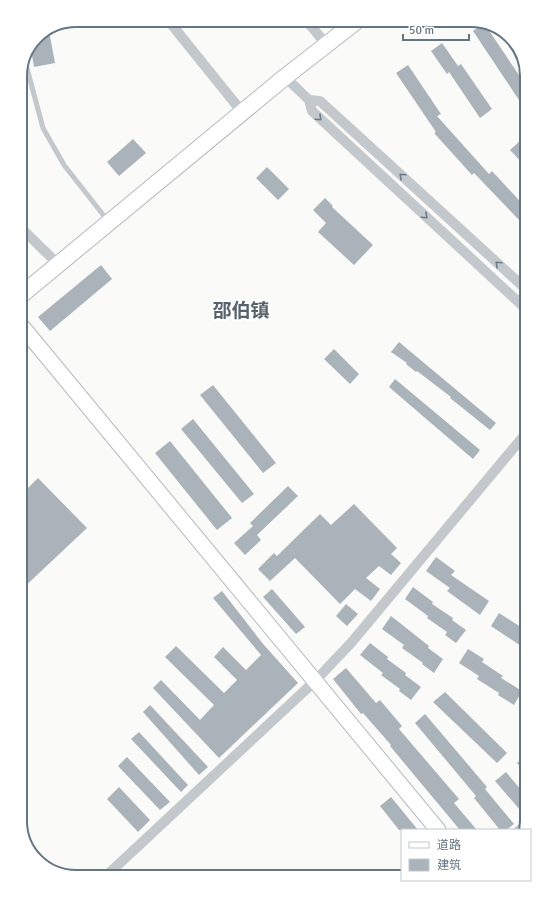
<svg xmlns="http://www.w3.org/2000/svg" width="547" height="897" viewBox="0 0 547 897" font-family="Signika,'Noto Sans SC',sans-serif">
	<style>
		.building { fill: #aab3b9 }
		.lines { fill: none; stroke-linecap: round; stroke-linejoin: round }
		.secondary-casing { stroke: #b3babf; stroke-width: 17 }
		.primary-casing { stroke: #b5babe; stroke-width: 18 }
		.lane { stroke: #c3c8cc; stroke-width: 5 }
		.street { stroke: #c3c8cc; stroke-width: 10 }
		.secondary { stroke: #fff; stroke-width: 15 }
		.primary { stroke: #fff; stroke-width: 16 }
		.oneway { stroke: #6a7a87 }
		.labels { text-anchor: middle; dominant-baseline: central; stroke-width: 4; stroke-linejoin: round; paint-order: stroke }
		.district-label { font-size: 19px; font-weight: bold; fill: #57646e; stroke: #fff }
		.rim { fill: none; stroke: #657683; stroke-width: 2 }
	</style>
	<rect width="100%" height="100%" fill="#fafaf8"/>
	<!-- building -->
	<path class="building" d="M484 23 527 87V112L473 31Z
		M49 31 55 63 34 67 31 49 37 36Z
		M442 43 458 66 461 64 492 109 480 118 449 72 447 74 431 51Z
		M408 65 441 114 437 116 489 174 492 171 527 209V214L520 221 474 173 472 175 434 133 436 132 396 73Z
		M133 139 146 153 119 176 107 162Z
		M521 140 527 147V168L510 150Z
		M267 167 289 189 278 200 256 178Z
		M325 198 333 206 332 207 373 245 354 265 318 232 326 223 313 210Z
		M101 265 112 279 50 331 38 317Z
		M399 342 496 423 490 430 450 398 451 397 417 371 416 372 406 364 407 363 391 352Z
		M334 349 359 374 350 384 324 359Z
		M395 379 480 450 473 459 389 387Z
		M213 385 276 463 263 473 200 395Z
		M193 419 254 494 242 503 181 429Z
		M170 441 232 518 217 530 155 453Z
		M38 478 87 528 20 591V496Z
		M288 486 298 496 257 535 261 540 245 555 234 543 253 526 250 523Z
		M354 504 397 548 391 554 401 563 391 575 379 566 366 578 380 589 371 601 355 589 340 604 295 558 270 581 258 569 274 553 277 556 320 514 331 525Z
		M436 557 455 571 451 575 489 601 480 615 447 591 450 588 426 571Z
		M413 587 433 602 432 604 453 618 452 620 466 630 456 643 445 635 447 632 427 618 428 616 405 599Z
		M272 589 305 627 296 634 263 597Z
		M222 591 264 645 298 683 219 758 153 688 161 680 200 720 214 705 165 657 176 646 224 693 237 680 214 657 223 647 246 670 261 655 213 598Z
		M346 604 358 614 347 626 336 616Z
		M499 613 527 631V650L491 626Z
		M391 616 429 646 428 648 443 659 434 673 422 664 423 663 402 648 404 645 382 629Z
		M370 643 388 657 387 659 406 673 405 675 421 687 411 700 399 691 400 689 381 675 383 673 360 655Z
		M468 649 484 659 482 662 503 676 501 678 522 691 514 705 498 695 499 693 477 679 479 676 459 663Z
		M346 668 376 703 380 700 402 726 399 729 459 799 454 803 477 830H460L390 746 391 745 363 713 361 714 333 679Z
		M445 692 507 753 497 763 433 702Z
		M150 705 208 767 199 775 143 712Z
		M425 714 487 787 485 789 514 824 506 830H500L474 798 476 796 415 723Z
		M139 732 188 785 181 792 131 739Z
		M527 754V774L517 763Z
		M127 757 170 802 160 810 118 766Z
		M506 772 527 797V817H526L495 781Z
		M119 787 150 820 138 832 107 799Z
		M391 797 418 830H399L380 806Z"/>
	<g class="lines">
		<!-- secondary casing -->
		<g class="secondary-casing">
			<path id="secondary" d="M20 324 438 830"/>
		</g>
		<!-- primary casing -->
		<g class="primary-casing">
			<path id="primary" d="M20 296 285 77 358 20"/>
		</g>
		<!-- lane -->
		<path class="lane" d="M25 61 43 128 64 165 108 221
			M516 830 527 821"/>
		<!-- street -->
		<path class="street" d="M168 20 242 112
			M306 20 326 44
			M285 77 309 100
			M20 227 58 264
			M527 310 312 111 309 100 320 101 527 290
			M105 877 315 681 351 643 527 432"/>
		<!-- secondary -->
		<use href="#secondary" class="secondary"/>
		<!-- primary -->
		<use href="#primary" class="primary"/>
	</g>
	<!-- one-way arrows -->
	<defs><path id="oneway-chevron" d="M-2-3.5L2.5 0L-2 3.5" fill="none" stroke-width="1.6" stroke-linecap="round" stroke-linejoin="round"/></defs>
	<g class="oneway">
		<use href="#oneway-chevron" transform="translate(319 118) rotate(43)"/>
		<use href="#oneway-chevron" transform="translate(402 176) rotate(-137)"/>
		<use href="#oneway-chevron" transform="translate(425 216) rotate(43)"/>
		<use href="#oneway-chevron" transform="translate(498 264) rotate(-137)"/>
	</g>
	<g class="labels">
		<!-- district labels -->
		<g class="district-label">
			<text x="241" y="311">邵伯镇</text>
		</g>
	</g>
	<!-- crop -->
	<path d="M0 0H547V897H0ZM76 27H471A49 49 0 0 1 520 76V821A49 49 0 0 1 471 870H76A49 49 0 0 1 27 821V76A49 49 0 0 1 76 27Z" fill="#fff" fill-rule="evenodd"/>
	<path class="rim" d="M76 27H471A49 49 0 0 1 520 76V821A49 49 0 0 1 471 870H76A49 49 0 0 1 27 821V76A49 49 0 0 1 76 27Z"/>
	<!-- legend -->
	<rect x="401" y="829" width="130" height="52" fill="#ffffff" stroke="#c1c8cd"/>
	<rect x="409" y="842" width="20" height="6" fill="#ffffff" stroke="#c1c8cd"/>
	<text x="437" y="849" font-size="12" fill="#657683">道路</text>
	<rect x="409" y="859" width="20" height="12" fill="#aab3b9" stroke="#c1c8cd"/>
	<text x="437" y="869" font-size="12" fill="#657683">建筑</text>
	<!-- scale -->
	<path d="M403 34v6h66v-6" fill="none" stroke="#657683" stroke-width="2"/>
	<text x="409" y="34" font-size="12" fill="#657683" stroke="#ffffff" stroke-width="3" paint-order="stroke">50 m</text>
</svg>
